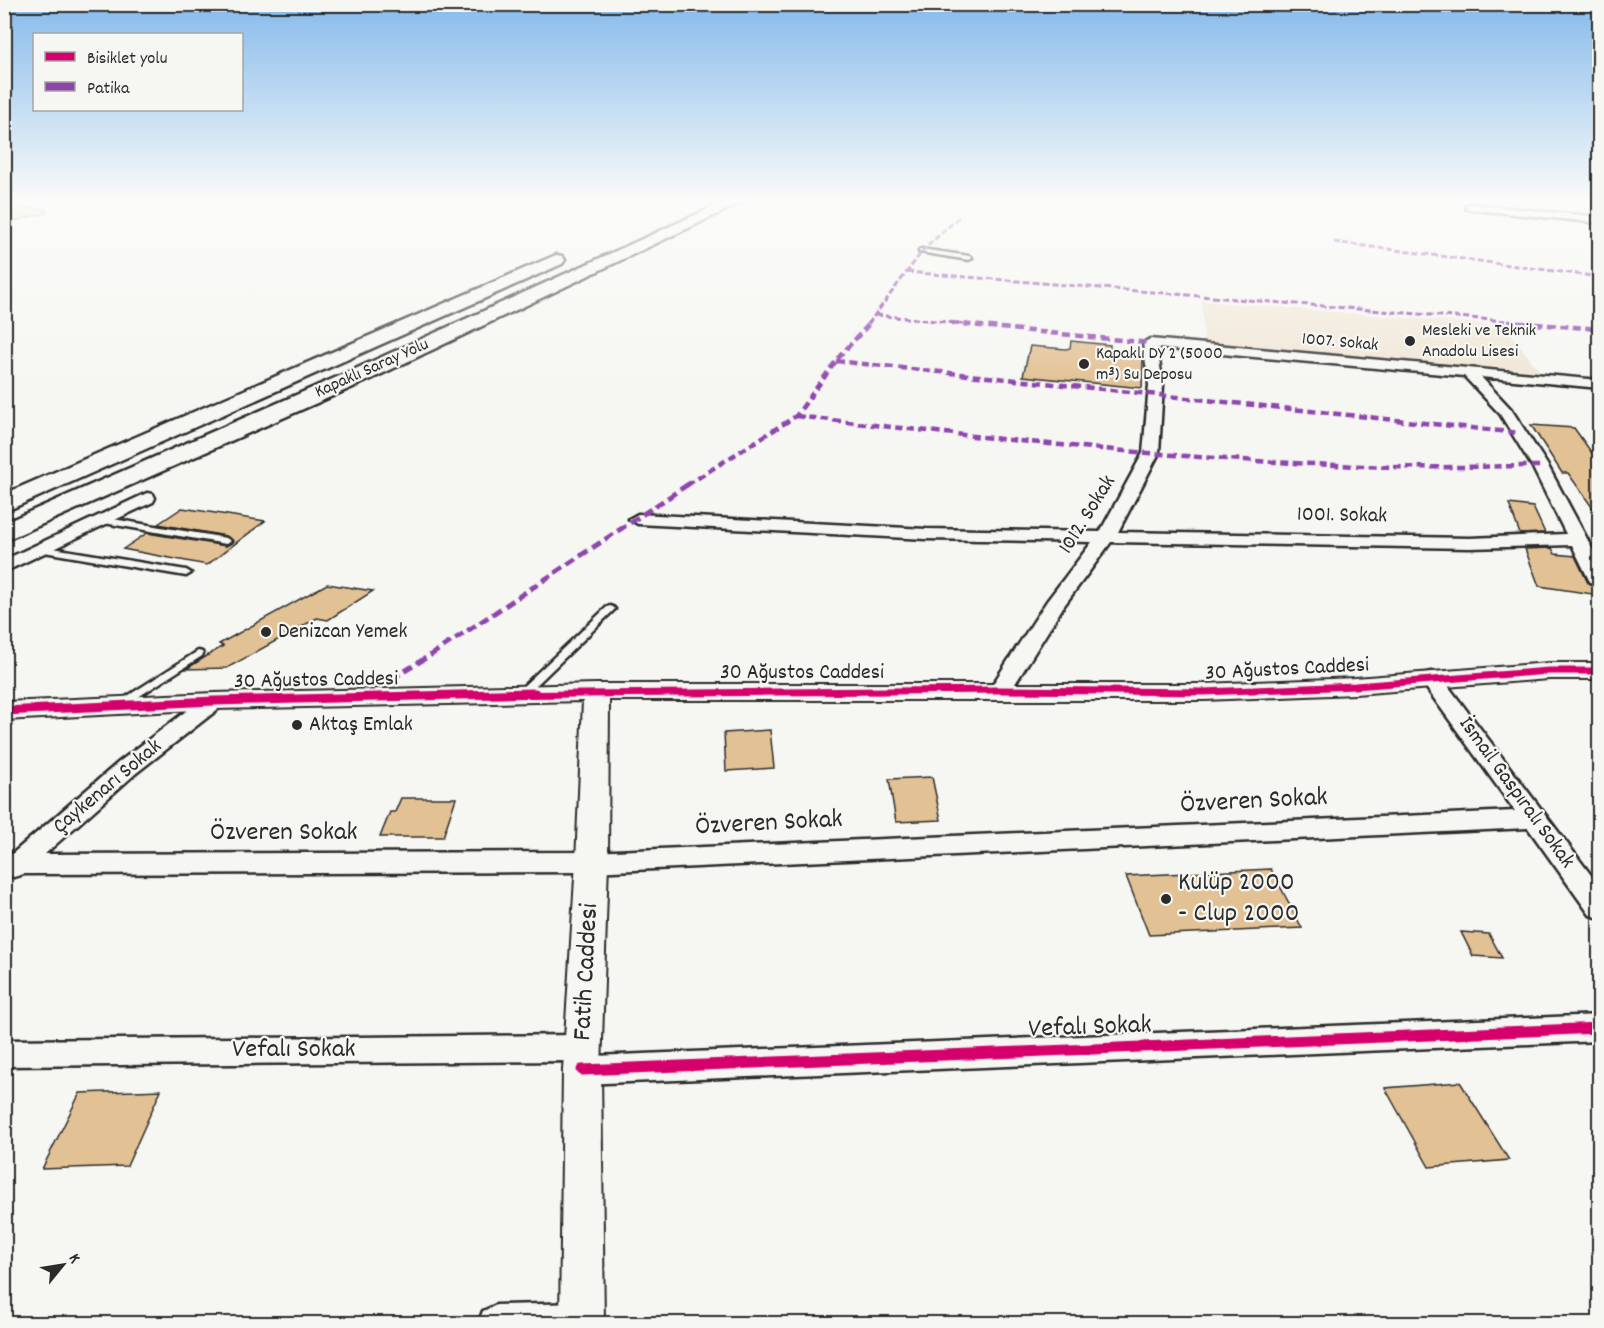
<svg xmlns="http://www.w3.org/2000/svg" width="1604" height="1328" viewBox="0 0 1604 1328" font-family="Dekko,sans-serif">
	<style>
		.built { fill: #f0e6d6 }
		.green { fill: #cdda8d; stroke: #7c825c; stroke-width: 1.5 }
		.building { fill: #e2c194; stroke: #2b2b2b; stroke-width: 1.5 }
		.lines { fill: none; stroke-linecap: round; stroke-linejoin: round }
		.service-casing { stroke: #2b2b2b; stroke-width: 5 }
		.minor-casing { stroke: #2b2b2b; stroke-width: 5 }
		.tertiary-casing { stroke: #2b2b2b; stroke-width: 4 }
		.trunk-casing { stroke: #2b2b2b; stroke-width: 5 }
		.service { fill: #f6f6f2; fill-rule: evenodd }
		.minor { fill: #f6f6f2; fill-rule: evenodd }
		.tertiary { fill: #f6f6f2; fill-rule: evenodd }
		.trunk { fill: #f6f6f2; fill-rule: evenodd }
		.quiet-far3 { stroke: #8e44ad; stroke-width: 3; stroke-dasharray: 6 3; stroke-linecap: butt }
		.quiet-far2 { stroke: #8e44ad; stroke-width: 4.5; stroke-dasharray: 8 4.5; stroke-linecap: butt }
		.quiet-far1 { stroke: #8e44ad; stroke-width: 5; stroke-dasharray: 10 5; stroke-linecap: butt }
		.quiet { stroke: #8e44ad; stroke-width: 7; stroke-dasharray: 14 7; stroke-linecap: butt }
		.cycleway-far2-casing { stroke: #f6f6f2; stroke-width: 10 }
		.cycleway-far1-casing { stroke: #f6f6f2; stroke-width: 13 }
		.cycleway-casing { stroke: #f6f6f2; stroke-width: 15 }
		.cycleway-far2 { stroke: #d6006c; stroke-width: 7 }
		.cycleway-far1 { stroke: #d6006c; stroke-width: 9 }
		.cycleway { stroke: #d6006c; stroke-width: 11 }
		.poi-dot { fill: #2b2b2b; stroke: #f6f6f2; stroke-width: 2 }
		.labels { text-anchor: middle; dominant-baseline: central; stroke-width: 4.5; stroke-linejoin: round; paint-order: stroke }
		.far-poi-label { font-size: 18px; fill: #2b2b2b; stroke: #f6f6f2; text-anchor: start }
		.far-street-label { font-size: 18px; fill: #2b2b2b; stroke: #f6f6f2 }
		.street-label { font-size: 22px; fill: #2b2b2b; stroke: #f6f6f2 }
		.poi-label { font-size: 22px; fill: #2b2b2b; stroke: #f6f6f2; text-anchor: start }
		.near-street-label { font-size: 27px; fill: #2b2b2b; stroke: #f6f6f2 }
		.near-poi-label { font-size: 27px; fill: #2b2b2b; stroke: #f6f6f2; text-anchor: start }
	</style>
	<rect width="100%" height="100%" fill="#f6f6f2"/>
	<filter id="ink" filterUnits="userSpaceOnUse"><feTurbulence type="fractalNoise" baseFrequency=".0167" numOctaves="2"/><feDisplacementMap in="SourceGraphic" scale="12" xChannelSelector="R" yChannelSelector="G"/><feConvolveMatrix kernelMatrix="1 2 1 2 8 2 1 2 1" color-interpolation-filters="sRGB"/></filter>
	<g filter="url(#ink)">
		<!-- built -->
		<path class="built" d="M1202 301 1505 326 1544 377 1204 346Z"/>
		<!-- green -->
		<path class="green" d="M10 205 46 210 47 213 5 223V206Z"/>
		<!-- building -->
		<path class="building" d="M1071 341 1110 345V352L1113 354 1143 357 1142 388 1023 376 1030 346 1066 349 1070 348Z
			M1531 425 1574 428 1599 463V517L1568 473H1562Z
			M1509 504 1533 507 1545 533 1520 534Z
			M182 508 209 512 265 521 207 565 123 549 147 533 226 546 233 542 226 536 158 524Z
			M1552 548 1555 554 1575 556 1588 583 1599 590V595L1539 586 1525 549Z
			M327 584 373 591 328 620 317 618 227 668 186 669 223 646 219 644Z
			M770 730 774 768 726 771 724 733Z
			M932 777 941 820 896 822 889 779Z
			M401 798H456L443 837H380L390 812H395Z
			M1271 869 1302 928 1149 935 1126 876Z
			M1461 932 1489 934 1502 958 1473 956Z
			M1460 1082 1509 1160 1429 1167 1385 1088Z
			M161 1090 127 1166 42 1169 80 1093Z"/>
		<g class="lines">
			<!-- service casing -->
			<g class="service-casing">
				<path id="service" d="M921 249 969 256 972 258 969 260 919 252V250Z
					M101 517 226 538 231 541 226 544 98 522V518Z
					M41 546 186 570 191 573 186 576 38 551 36 549 38 547Z
					M610 606 613 607 615 609 613 611 525 696H517L516 694 517 692 607 607Z
					M198 651 202 652 203 654 202 656 124 706H116L115 704Z"/>
			</g>
			<!-- minor casing -->
			<g class="minor-casing">
				<path id="minor" d="M1469 204 1600 217V223L1466 209V205Z
					M1150 339 1600 380V388L1481 377 1511 409 1548 466 1600 563V588L1590 582 1572 545 1470 548 1111 542 1063 607 1008 695H992L989 690 1047 601 1092 542 926 539 638 524 629 519 638 514 926 529 1100 532 1143 453 1149 385 1143 343ZM1157 348 1464 376 1500 414 1532 466 1566 534 1470 538 1118 532 1159 453 1163 385Z
					M147 493 153 494 155 498 153 502 4 572V560Z
					M1431 672 1439 674 1600 887V918L1590 915 1528 828 592 872 24 874 14 877 4 874V854H12L119 762 206 696H222L225 701 222 706 135 774 45 854 592 852 1515 811 1420 679 1423 674Z
					M1600 1015V1041L582 1084 571 1080 567 1070 571 1061 4 1066V1040L583 1035 594 1039 598 1048 594 1056Z
					M582 1303 595 1309 600 1324H478L483 1311 496 1305Z"/>
			</g>
			<!-- tertiary casing -->
			<g class="tertiary-casing">
				<path id="tertiary" d="M1549 663H1600V679H1549L1355 694 1204 700H609L608 862 601 1070 604 1324H560L563 1070 576 862 583 701 214 709 4 720V702L214 693 596 684H1204L1355 678Z"/>
			</g>
			<!-- trunk casing -->
			<g class="trunk-casing">
				<path id="trunk" d="M726 201H745L369 380 4 541V523L353 370Z
					M556 255 562 256 565 260 562 264 4 512V494Z"/>
			</g>
			<!-- service -->
			<use href="#service" class="service"/>
			<!-- minor -->
			<use href="#minor" class="minor"/>
			<!-- tertiary -->
			<use href="#tertiary" class="tertiary"/>
			<!-- trunk -->
			<use href="#trunk" class="trunk"/>
			<!-- quiet-far3 -->
			<path class="quiet-far3" d="M1334 242 1600 277
				M907 272 1541 324
				M876 315 966 324
				M868 324 924 249 959 217"/>
			<!-- quiet-far2 -->
			<path class="quiet-far2" d="M951 323 1150 343
				M1523 323 1600 329
				M836 361 1519 433
				M796 416C994 439 1195 462 1394 467 1443 468 1491 466 1540 466
				M687 485 796 416 839 357 870 323"/>
			<!-- quiet-far1 -->
			<path class="quiet-far1" d="M366 695 434 653 690 483"/>
			<!-- quiet -->
			<path class="quiet" d="M364 696 368 693"/>
			<!-- cycleway-far2 casing -->
			<g class="cycleway-far2-casing">
				<path id="cycleway-far2" d="M471 695 1000 690 1204 692 1355 686 1549 671H1600"/>
			</g>
			<!-- cycleway-far1 casing -->
			<g class="cycleway-far1-casing">
				<path id="cycleway-far1" d="M4 711 214 701 535 693"/>
			</g>
			<!-- cycleway casing -->
			<g class="cycleway-casing">
				<path id="cycleway" d="M582 1070 1600 1028"/>
			</g>
			<!-- cycleway-far2 -->
			<use href="#cycleway-far2" class="cycleway-far2"/>
			<!-- cycleway-far1 -->
			<use href="#cycleway-far1" class="cycleway-far1"/>
			<!-- cycleway -->
			<use href="#cycleway" class="cycleway"/>
		</g>
	</g>
	<!-- sky -->
	<linearGradient id="sky" x2="0" y2="1"><stop stop-color="#86baeb"/><stop offset="0.52" stop-color="#fbfbf9"/><stop offset="1" stop-color="#fbfbf9" stop-opacity="0"/></linearGradient>
	<rect width="1604" height="386" fill="url(#sky)"/>
	<!-- markers -->
	<g class="poi-dot">
		<circle cx="1410" cy="341" r="6"/>
		<circle cx="1084" cy="364" r="6"/>
		<circle cx="266" cy="632" r="6"/>
		<circle cx="297" cy="725" r="6"/>
		<circle cx="1166" cy="899" r="6"/>
	</g>
	<g class="labels">
		<!-- far-poi labels -->
		<g class="far-poi-label">
			<text x="1422" y="331">Mesleki ve Teknik<tspan x="1422" dy="21">Anadolu Lisesi</tspan></text>
			<text x="1096" y="354">Kapaklı DY 2 (5000<tspan x="1096" dy="21">m³) Su Deposu</tspan></text>
		</g>
		<!-- far-street labels -->
		<g class="far-street-label">
			<text transform="translate(1340 343) rotate(5)">1007. Sokak</text>
			<text transform="translate(372 369) rotate(-24)">Kapaklı Saray Yolu</text>
		</g>
		<!-- street labels -->
		<g class="street-label">
			<text transform="translate(1088 515) rotate(-58)">1012. Sokak</text>
			<text transform="translate(1342 516) rotate(1)">1001. Sokak</text>
			<text transform="translate(1287 670) rotate(-3)">30 Ağustos Caddesi</text>
			<text x="802" y="673">30 Ağustos Caddesi</text>
			<text transform="translate(316 681) rotate(-1)">30 Ağustos Caddesi</text>
			<text transform="translate(108 787) rotate(-40)">Çaykenarı Sokak</text>
			<text transform="translate(1516 793) rotate(54)">İsmail Gaspıralı Sokak</text>
		</g>
		<!-- poi labels -->
		<g class="poi-label">
			<text x="278" y="632">Denizcan Yemek</text>
			<text x="309" y="725">Aktaş Emlak</text>
		</g>
		<!-- near-street labels -->
		<g class="near-street-label">
			<text transform="translate(1254 802) rotate(-3)">Özveren Sokak</text>
			<text transform="translate(769 824) rotate(-3)">Özveren Sokak</text>
			<text x="284" y="833">Özveren Sokak</text>
			<text transform="translate(587 972) rotate(-87)">Fatih Caddesi</text>
			<text transform="translate(1090 1028) rotate(-2)">Vefalı Sokak</text>
			<text x="294" y="1050">Vefalı Sokak</text>
		</g>
		<!-- near-poi labels -->
		<g class="near-poi-label">
			<text x="1178" y="883">Kulüp 2000<tspan x="1178" dy="31">- Clup 2000</tspan></text>
		</g>
	</g>
	<!-- margin -->
	<rect width="1604" height="1328" fill="none" stroke="#f6f6f2" stroke-width="24"/>
	<rect x="12" y="12" width="1580" height="1304" fill="none" stroke="#2b2b2b" stroke-width="2" filter="url(#ink)"/>
	<!-- legend -->
	<rect x="33" y="33" width="210" height="78" fill="#f6f6f2" stroke="#a5a5a2" stroke-width="1.5"/>
	<rect x="45" y="52" width="30" height="9" fill="#d6006c" stroke="#a5a5a2" stroke-width="1.5"/>
	<text x="87" y="63" font-size="18" fill="#2b2b2b">Bisiklet yolu</text>
	<rect x="45" y="82" width="30" height="9" fill="#8e44ad" stroke="#a5a5a2" stroke-width="1.5"/>
	<text x="87" y="93" font-size="18" fill="#2b2b2b">Patika</text>
	<!-- north arrow -->
	<g transform="translate(63 1265) rotate(60)" stroke="#f6f6f2" stroke-width="4.5" paint-order="stroke">
	<path d="M0-4.5L10 22L0 15L-10 22Z" fill="#2b2b2b"/>
	<text y="-9" font-size="16" font-weight="bold" text-anchor="middle" fill="#2b2b2b">K</text>
	</g>
</svg>
